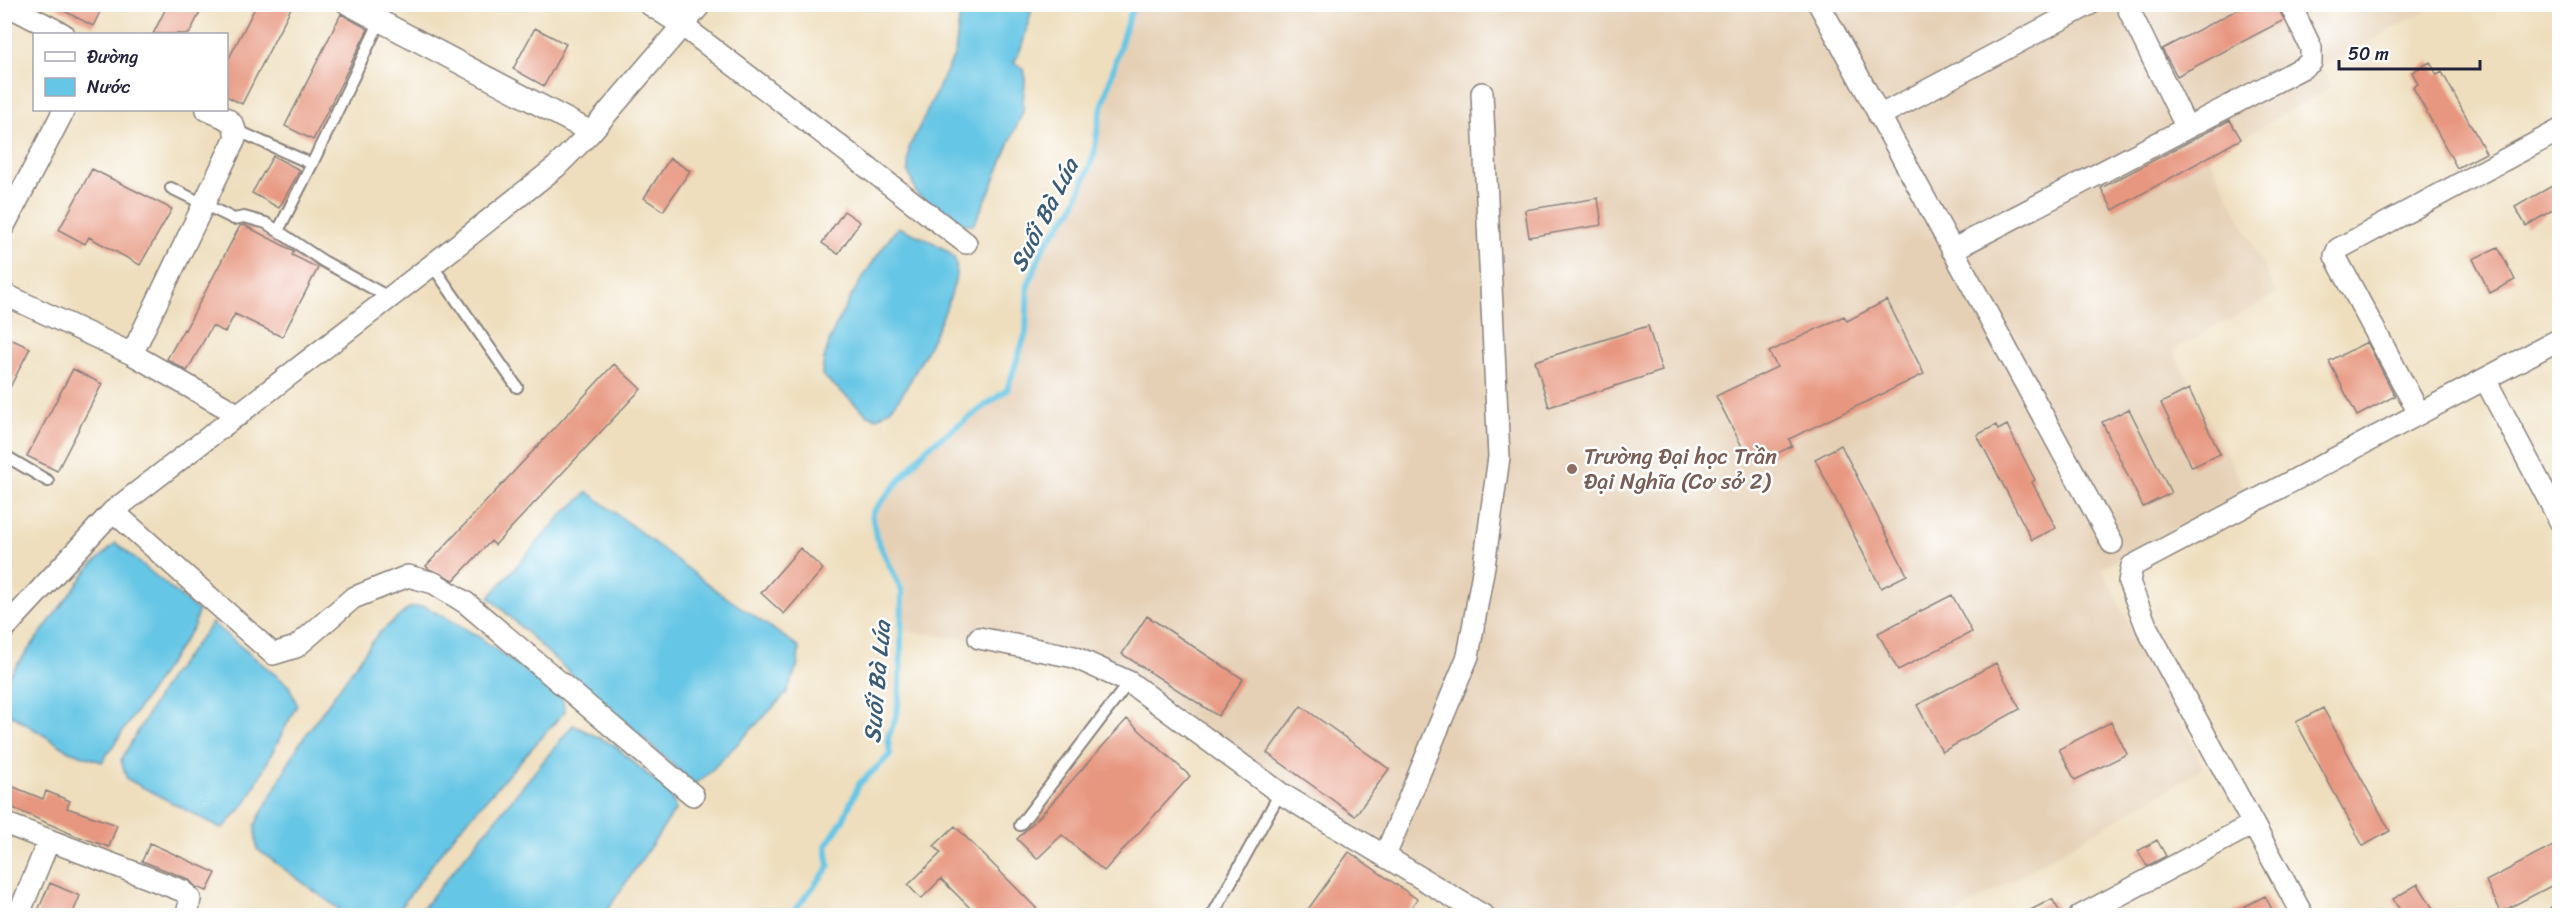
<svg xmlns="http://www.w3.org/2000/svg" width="2564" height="920" viewBox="0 0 2564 920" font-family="Sriracha,sans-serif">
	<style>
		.built { fill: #e5d0b6 }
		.water { fill: #66c6e5; stroke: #447490; stroke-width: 1.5 }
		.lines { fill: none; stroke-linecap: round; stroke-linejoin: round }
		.stream { stroke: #66c6e5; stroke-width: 6 }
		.building { fill: #e7967f }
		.service-casing { stroke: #88807c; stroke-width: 14 }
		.minor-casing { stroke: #88807c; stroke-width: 24 }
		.service { stroke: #fff; stroke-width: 10 }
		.minor { stroke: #fff; stroke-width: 21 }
		.education-dot { fill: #8d6e63; stroke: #fff; stroke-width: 2 }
		.labels { text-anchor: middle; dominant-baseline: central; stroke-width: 5; stroke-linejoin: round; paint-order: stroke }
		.education-label { font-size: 22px; fill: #785e54; stroke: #fff; text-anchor: start }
		.water-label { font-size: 24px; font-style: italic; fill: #3a5b76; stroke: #fff }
	</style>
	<rect width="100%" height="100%" fill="#fff"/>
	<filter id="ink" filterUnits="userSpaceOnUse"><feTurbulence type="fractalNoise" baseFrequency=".0167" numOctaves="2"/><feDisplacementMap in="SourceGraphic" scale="12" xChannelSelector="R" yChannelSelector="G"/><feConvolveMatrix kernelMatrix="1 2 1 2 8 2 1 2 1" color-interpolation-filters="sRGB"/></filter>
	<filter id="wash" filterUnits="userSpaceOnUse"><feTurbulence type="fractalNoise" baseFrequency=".008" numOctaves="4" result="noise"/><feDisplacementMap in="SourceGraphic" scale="24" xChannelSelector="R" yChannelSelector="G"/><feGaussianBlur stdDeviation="1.35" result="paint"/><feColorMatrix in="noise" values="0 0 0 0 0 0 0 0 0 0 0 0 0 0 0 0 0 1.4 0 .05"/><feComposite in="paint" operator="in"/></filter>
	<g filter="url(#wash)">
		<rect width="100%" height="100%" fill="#eedebd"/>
		<!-- built -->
		<path class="built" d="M1134 5H2436L2322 67 2331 87 2209 157 2277 294 2173 350 2245 490 2101 568 2204 768 1953 915H1497L1284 787 1132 676 972 640 901 631 902 591 876 537 872 513 927 448 1007 390 1026 333 1028 285 1045 244 1073 208 1094 155 1099 118 1125 29Z"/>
		<!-- water -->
		<path class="water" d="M961 5H1033L1022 46 1014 63 1024 69C1028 83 1021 97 1023 112 1005 149 993 190 973 225L954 222 917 194 908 171 909 148 955 54Z
			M898 227C911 233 947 246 954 258 968 281 912 381 896 403 891 409 884 413 878 418L868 415 822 375C824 330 871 263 898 227Z
			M588 492 717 591 799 647 798 664 786 694 705 777 694 784 558 662 489 597 562 515Z
			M116 543 198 611 194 626 102 762 69 751 5 711V681L90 567Z
			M424 606 476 635 562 698 565 711 450 840 395 915H347L257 849 255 825 298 746 377 635 409 608Z
			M212 623 289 686 297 705 246 803 222 829 127 779 121 760 167 681Z
			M573 725 614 745 670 794 676 809 604 915H417Z"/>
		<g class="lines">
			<!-- stream -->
			<path class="stream" d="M790 916 829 867 826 846 843 820 859 784 890 755 888 738 897 714 900 688 902 591 876 537 872 513 927 448 1007 390 1026 333 1028 285 1045 244 1073 208 1094 155 1099 118 1125 29 1134 4"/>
		</g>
		<g id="blocks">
			<!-- building -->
			<path class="building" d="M51 4H104L93 26Z
				M168 4H204L189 34H153Z
				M257 4H293L242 104 226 96V64Z
				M2248 4H2276L2284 20 2177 76 2162 49Z
				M341 14 368 29 313 140 285 126Z
				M535 28 566 44 544 86 513 69Z
				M2430 62 2437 75 2442 72 2486 153 2457 168 2413 87 2418 84 2412 72Z
				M2230 120 2241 139 2113 210 2101 188Z
				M273 156 300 170 279 208 252 193Z
				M670 158 690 171 663 211 644 198Z
				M92 169 172 209 140 265 89 237 85 244 59 230Z
				M2559 182V206L2526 226 2515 207Z
				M1598 198 1602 225 1529 237 1525 210Z
				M844 211 860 222 838 254 822 243Z
				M244 225 294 251 292 255 318 268 282 337 235 314 225 332 212 326 187 371 167 359 184 329 185 330 240 226Z
				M2498 247 2515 280 2490 293 2473 259Z
				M1887 300 1924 374 1789 439 1792 446 1768 458 1765 451 1749 460 1716 396 1777 367 1769 352 1844 316 1847 321Z
				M1648 326 1662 371 1549 407 1535 361Z
				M4 336 30 348 4 399Z
				M2367 342 2395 396 2357 416 2329 361Z
				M614 364 641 389 495 545 491 541 454 580 429 569 426 566Z
				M73 369 102 384 57 471 27 456Z
				M2189 389 2220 454 2192 467 2161 403Z
				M2129 409 2171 493 2143 507 2102 422Z
				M1996 425 1998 430 2007 425 2035 480 2032 482 2056 528 2032 540 1977 435Z
				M1841 445 1907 575 1881 588 1815 459Z
				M800 548 823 569 784 614 761 593Z
				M1952 595 1972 632 1898 670 1878 633Z
				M1147 616 1243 679 1218 716 1122 654Z
				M1996 663 2020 709 1942 752 1917 705Z
				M1301 706 1389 769 1355 816 1267 753Z
				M2323 708 2390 831 2363 846 2296 722Z
				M1127 719 1190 776 1104 871 1062 835 1037 859 1017 839 1041 815Z
				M2111 722 2127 754 2075 780 2059 749Z
				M4 783 43 799 46 791 70 801 67 808 117 825 109 847 74 835 4 804Z
				M955 826 1043 915H977L941 879 921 899 908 885 941 853 934 846Z
				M2157 840 2166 856 2147 866 2138 851Z
				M150 843 216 873 207 891 196 887 188 879 142 861Z
				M2559 843V882L2501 912 2486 881Z
				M1349 852 1417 899 1406 915H1304Z
				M50 883 80 896 72 915H36Z
				M2418 884 2437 915H2403L2393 899Z
				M2265 896 2275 915H2228Z
				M2052 899 2062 915H2021Z"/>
		</g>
	</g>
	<g filter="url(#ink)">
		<use href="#blocks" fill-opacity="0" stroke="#88807c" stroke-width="1.5"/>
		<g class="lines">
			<!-- service casing -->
			<g class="service-casing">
				<path id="service" d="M236 130 312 164 380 21
					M171 188 234 219 244 217 266 223 323 261 390 298
					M278 231 312 164
					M432 265 517 387
					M4 455 48 481
					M1020 825 1129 682
					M1212 916 1280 793"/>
			</g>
			<!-- minor casing -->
			<g class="minor-casing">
				<path id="minor" d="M5 4 63 34
					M348 4 591 132
					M649 4 683 26 966 243
					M1819 4 2112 543
					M2126 4 2186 126
					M1879 116 2090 4
					M4 226 64 110
					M1952 250 2304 67 2311 62V48L2290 4
					M4 294 132 354 239 415
					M132 354 235 139C238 119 222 117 207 110
					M2485 379 2560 521
					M2419 413 2335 256 2338 249 2560 130
					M113 511 273 654 296 647 353 598 408 576 434 583 466 603 693 795
					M4 629 113 511 432 265 556 167 591 132 701 4
					M979 638 1074 657 1129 682 1280 793 1484 916
					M4 823 183 891 190 899 187 916
					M1385 856 1468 656 1484 566 1499 457 1482 93
					M18 916 49 840
					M2080 916 2253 824
					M2303 916 2147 628 2129 582 2132 566 2560 339
					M2558 916 2560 915"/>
			</g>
			<!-- service -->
			<use href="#service" class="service"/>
			<!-- minor -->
			<use href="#minor" class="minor"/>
		</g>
	</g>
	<!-- markers -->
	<circle class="education-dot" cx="1572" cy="469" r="6"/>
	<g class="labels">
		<!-- education labels -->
		<g class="education-label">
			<text x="1584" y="456">Trường Đại học Trần<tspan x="1584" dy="25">Đại Nghĩa (Cơ sở 2)</tspan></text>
		</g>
		<!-- water labels -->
		<g class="water-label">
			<text transform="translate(1044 215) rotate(-63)">Suối Bà Lúa</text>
			<text transform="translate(877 682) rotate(-85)">Suối Bà Lúa</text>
		</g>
	</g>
	<!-- margin -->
	<rect width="2564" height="920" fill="none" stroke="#fff" stroke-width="24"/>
	<!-- legend -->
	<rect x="33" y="33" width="195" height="78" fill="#ffffff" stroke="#a7a7b1" stroke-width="1.5"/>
	<rect x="45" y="52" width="30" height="9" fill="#ffffff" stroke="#a7a7b1" stroke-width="1.5"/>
	<text x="87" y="63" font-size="18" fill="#22223b">Đường</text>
	<rect x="45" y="78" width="30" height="18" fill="#66c6e5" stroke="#a7a7b1" stroke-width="1.5"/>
	<text x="87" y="93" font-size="18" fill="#22223b">Nước</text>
	<!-- scale -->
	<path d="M2339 60v9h141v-9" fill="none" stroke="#22223b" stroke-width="3"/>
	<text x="2348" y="60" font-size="18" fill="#22223b" stroke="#ffffff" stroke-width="4.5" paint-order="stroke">50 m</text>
</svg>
